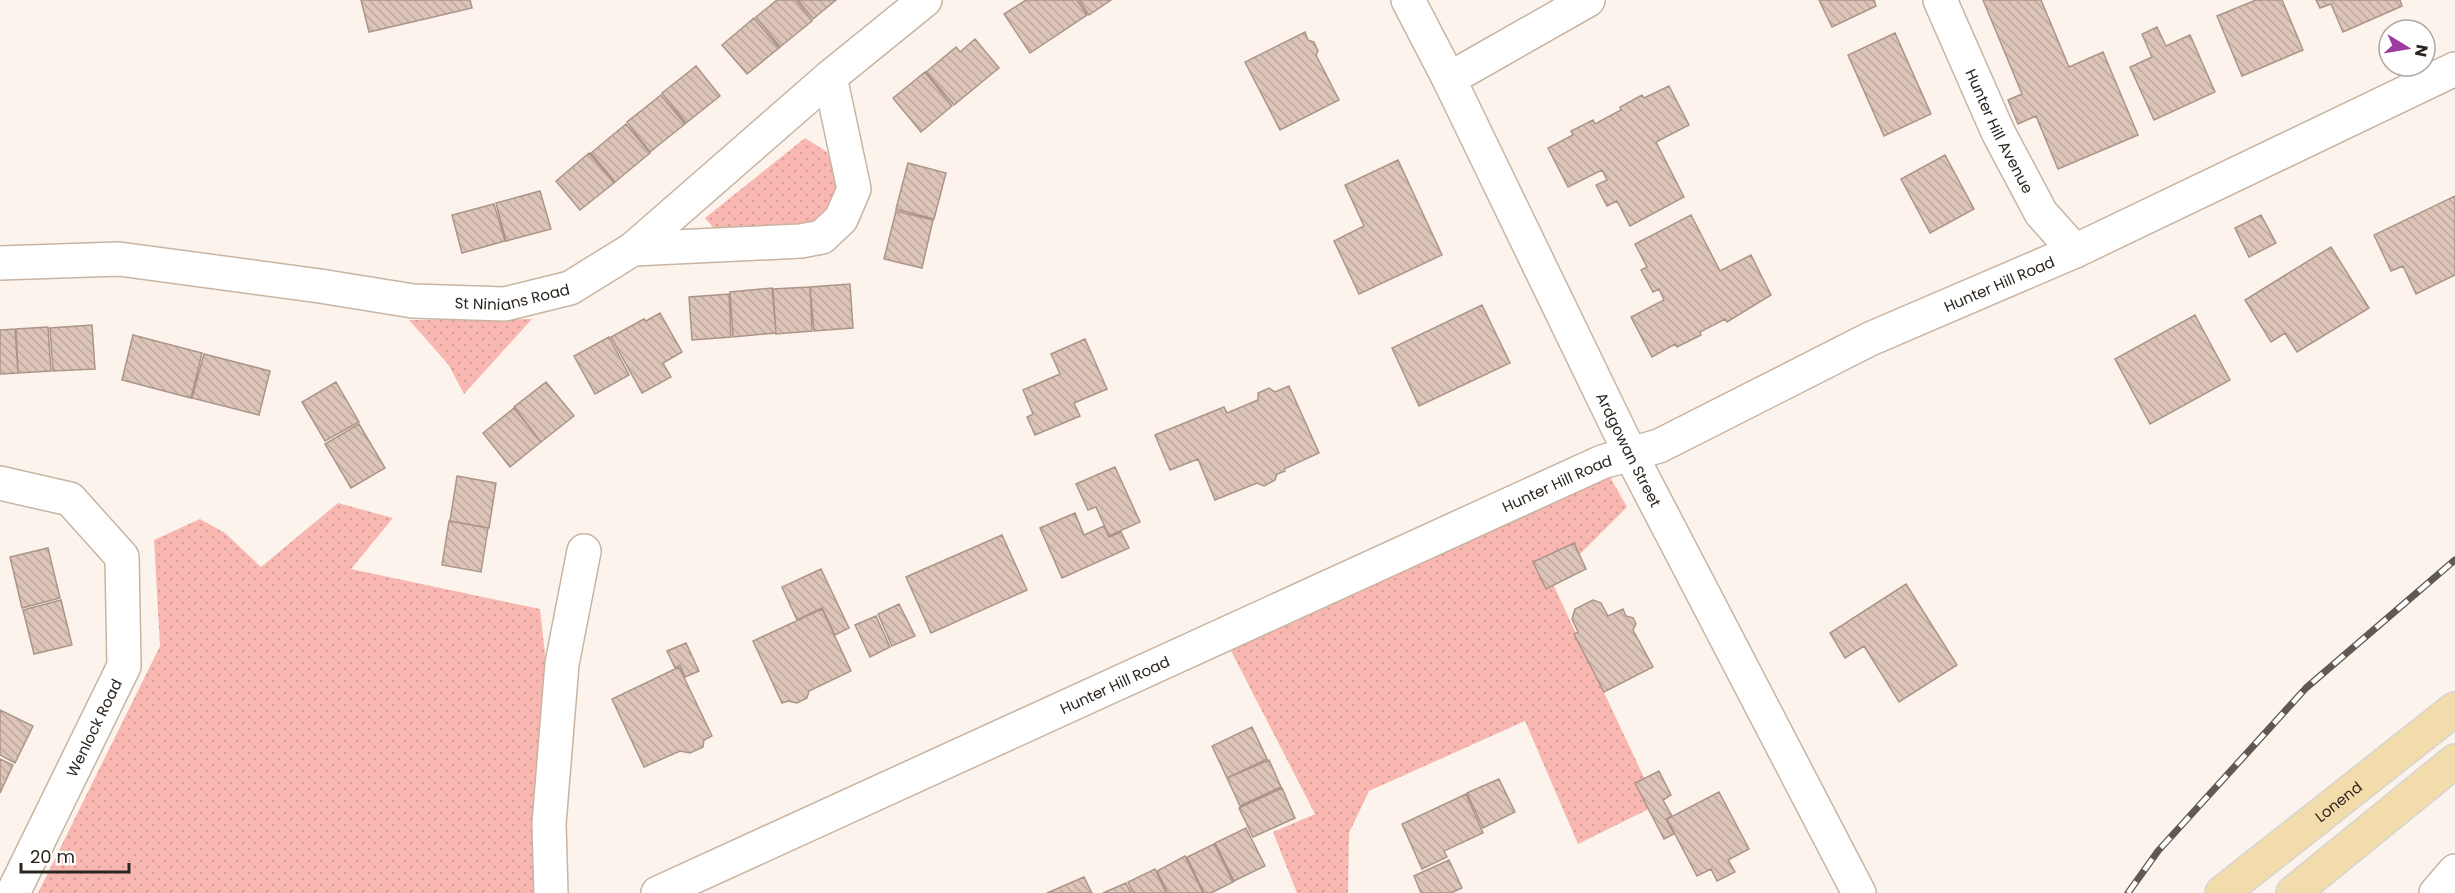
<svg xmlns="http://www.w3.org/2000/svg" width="2455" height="893" viewBox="0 0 2455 893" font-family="Poppins,sans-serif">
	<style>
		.grass { fill: url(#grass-dots) }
		.building { fill: url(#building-back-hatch); stroke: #ac9489; stroke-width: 1.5 }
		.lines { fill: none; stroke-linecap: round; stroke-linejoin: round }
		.minor-casing { stroke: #c8b4a2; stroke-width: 36 }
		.major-casing { stroke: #d5d4d2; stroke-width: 36 }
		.minor { stroke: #fff; stroke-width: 33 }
		.major { stroke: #f2dcac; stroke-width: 33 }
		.rail-casing { stroke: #605951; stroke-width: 7 }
		.rail { stroke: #fff; stroke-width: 4.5; stroke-dasharray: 14; stroke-linecap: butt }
		.labels { text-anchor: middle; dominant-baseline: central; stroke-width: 6; stroke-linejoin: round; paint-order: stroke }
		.street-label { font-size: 15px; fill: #2d261f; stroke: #fff }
	</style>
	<defs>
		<pattern id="grass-dots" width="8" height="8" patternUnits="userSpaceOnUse" patternTransform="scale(1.5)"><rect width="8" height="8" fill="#f8b8b1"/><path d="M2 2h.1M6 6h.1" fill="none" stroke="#d59e98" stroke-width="1.8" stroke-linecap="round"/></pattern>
		<pattern id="building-back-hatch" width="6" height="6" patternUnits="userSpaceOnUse" patternTransform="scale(1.5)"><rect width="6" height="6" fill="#ddc4b8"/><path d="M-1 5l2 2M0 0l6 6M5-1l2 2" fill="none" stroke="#bea89e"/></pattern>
	</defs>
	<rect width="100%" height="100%" fill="#fcf4ec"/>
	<!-- grass -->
	<path class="grass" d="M805 138 827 152 836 172 840 197 825 221 785 230 718 233 705 218Z
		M532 319 464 394 448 364 409 320Z
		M1610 477 1627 507 1552 582 1657 805 1578 844 1525 721 1369 791 1349 833 1348 893H1297L1273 832 1315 814 1229 647Z
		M338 503 393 518 351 569 540 609 547 672 537 893H38L160 646 154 540 200 519 225 533 261 567Z"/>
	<!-- building -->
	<path class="building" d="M361 0H470L472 8 369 32Z
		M777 0H796L812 21 780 47 756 17Z
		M798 0H836L813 19Z
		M1026 0H1077L1087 15 1030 53 1004 14Z
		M1079 0H1111L1089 15Z
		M1819 0H1874L1876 6 1832 27Z
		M1983 0H2041L2069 67 2103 52 2138 135 2058 169 2036 116 2018 124 2008 100 2022 94Z
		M2256 0H2282L2303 50 2242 76 2217 16Z
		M2316 0H2400L2402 6 2343 32 2331 4 2320 8Z
		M754 18 779 48 747 74 722 45Z
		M2157 27 2166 46 2190 35 2215 92 2154 120 2130 67 2152 57 2142 34Z
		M1305 32 1308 40 1314 42 1318 51 1316 55 1339 100 1280 130 1245 62Z
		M1895 33 1931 114 1884 136 1848 55Z
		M975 39 999 68 954 105 926 72 956 47 960 52Z
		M696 66 720 96 686 123 662 93Z
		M925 72 952 106 921 132 893 98Z
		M1669 86 1689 125 1656 142 1684 197 1630 226 1617 201 1607 206 1596 185 1607 180 1602 170 1568 187 1548 148 1573 135 1571 131 1593 120 1595 124 1621 110 1620 107 1642 95 1644 98Z
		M661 95 685 124 650 152 627 122Z
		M626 124 650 153 615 182 591 153Z
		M589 153 614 183 580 210 556 181Z
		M1945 155 1974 209 1930 233 1901 179Z
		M1398 160 1442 255 1359 294 1334 241 1364 226 1345 185Z
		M908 163 946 173 934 219 896 209Z
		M540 191 551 229 506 241 496 203Z
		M2455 196V275L2416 294 2403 266 2391 271 2374 235Z
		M494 204 505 241 462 253 452 215Z
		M896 211 933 220 922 268 884 259Z
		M1691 215 1720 271 1751 255 1771 295 1727 322 1725 319 1700 332 1701 335 1677 347 1675 344 1652 357 1631 317 1664 300 1659 289 1653 292 1641 270 1647 267 1635 244Z
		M2261 215 2276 243 2249 257 2235 228Z
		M2331 247 2369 308 2297 352 2285 333 2271 342 2245 300Z
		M850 284 853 328 814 331 810 287Z
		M810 287 812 331 776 334 773 289Z
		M772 288 776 333 733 337 730 292Z
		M729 294 731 337 692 340 689 297Z
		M1482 305 1510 363 1419 406 1392 348Z
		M660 313 682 352 663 363 671 377 642 393 611 337 644 319 646 321Z
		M2195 315 2230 380 2150 424 2115 359Z
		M92 325 95 369 53 371 50 328Z
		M48 327 51 371 18 373 16 329Z
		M15 329 18 373 0 374V330Z
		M133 335 202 353 191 398 122 380Z
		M609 337 629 375 595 394 574 356Z
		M1085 339 1107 389 1074 403 1080 416 1035 435 1027 417 1033 414 1023 390 1060 374 1051 354Z
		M204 354 270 371 259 415 192 398Z
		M336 382 359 422 325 441 302 402Z
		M546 382 574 416 541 442 514 407Z
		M1289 386 1319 453 1284 469 1285 471 1277 474 1275 480 1264 486 1257 483 1215 500 1198 459 1170 470 1155 435 1224 407 1227 413 1258 400V393L1269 388 1275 392Z
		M514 408 541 442 510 467 483 433Z
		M359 424 385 468 351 488 325 444Z
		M1115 467 1140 522 1109 536 1096 507 1088 510 1076 484Z
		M457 476 496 483 489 528 450 521Z
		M1075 513 1084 535 1104 526 1109 537 1121 532 1129 548 1062 578 1040 528Z
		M449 521 488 528 481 572 442 565Z
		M1002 535 1027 590 931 633 906 577Z
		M1574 543 1586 569 1546 589 1533 562Z
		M48 548 60 598 22 608 10 557Z
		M821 569 849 628 835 635 822 608 797 620 782 587Z
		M1906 584 1957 665 1899 702 1864 646 1845 658 1830 633Z
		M61 600 72 645 34 654 23 610Z
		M1593 600 1601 603 1608 616 1623 609 1626 616 1633 618 1636 624 1633 630 1653 667 1604 692 1574 634 1578 632 1572 619 1575 609Z
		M899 604 915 636 892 646 878 614Z
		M822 609 851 671 809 691 807 698 797 703 788 701 782 703 753 641Z
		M876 616 890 647 870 657 855 625Z
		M686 643 699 671 685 677 680 665 675 668 667 651Z
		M679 667 712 736 704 740 703 747 690 753 680 751 644 767 612 699Z
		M0 710 33 726 15 763 0 755Z
		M1252 727 1267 759 1227 778 1212 746Z
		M0 759 13 765 0 793Z
		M1269 760 1281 787 1240 806 1227 778Z
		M1659 771 1671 795 1663 800 1672 816 1666 819 1674 834 1664 839 1635 783Z
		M1499 779 1515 812 1483 828 1467 793Z
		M1282 788 1295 818 1253 837 1239 808Z
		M1719 792 1749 849 1728 860 1735 872 1717 881 1711 869 1697 876 1667 819Z
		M1466 794 1483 833 1444 851 1447 857 1422 869 1402 824Z
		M1246 828 1265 866 1234 881 1215 843Z
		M1214 844 1233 882 1211 893H1204L1187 857Z
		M1185 856 1203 893H1168L1157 871Z
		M1449 860 1462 888 1451 893H1421L1414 876Z
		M1155 869 1166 893H1133L1128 882Z
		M1084 877 1092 893H1047Z
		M1126 883 1131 893H1103Z"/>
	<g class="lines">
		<!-- minor casing -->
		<g class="minor-casing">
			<g id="minor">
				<path id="s1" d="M1408 0 1449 79 1631 455 1859 893"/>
				<path id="s2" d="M1940 0 1998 132 2041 213 2075 251"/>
				<path d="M1449 79 1588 0"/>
				<path d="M633 249 801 241 822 237 841 219 854 189 830 77"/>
				<path id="s3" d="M0 263 119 259 320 286 413 301 505 304 570 288 633 249 830 77 925 0"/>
				<path d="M0 483 70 499 122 557 124 666 13 893"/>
				<path d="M551 893 549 824 562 664 584 551"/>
				<path id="s4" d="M658 893 1602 462 1659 446 1870 339 2075 251 2455 69"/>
				<path d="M2436 893 2455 871"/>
			</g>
		</g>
		<!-- major casing -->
		<g class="major-casing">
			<g id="major">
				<path id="s5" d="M2222 893 2455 709"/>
				<path d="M2293 893 2455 761"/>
			</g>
		</g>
		<!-- minor -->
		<use href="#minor" class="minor"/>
		<!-- major -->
		<use href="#major" class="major"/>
		<!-- rail casing -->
		<g class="rail-casing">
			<path id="rail" d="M2128 893 2158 851 2306 688 2455 560"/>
		</g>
		<!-- rail -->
		<use href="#rail" class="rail"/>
	</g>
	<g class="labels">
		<!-- street labels -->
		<g class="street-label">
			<text stroke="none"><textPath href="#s2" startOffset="144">Hunter Hill Avenue</textPath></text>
			<text stroke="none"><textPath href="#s4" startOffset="1474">Hunter Hill Road</textPath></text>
			<text stroke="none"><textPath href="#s3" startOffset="516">St Ninians Road</textPath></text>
			<text stroke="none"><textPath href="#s1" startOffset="501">Ardgowan Street</textPath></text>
			<text stroke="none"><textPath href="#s4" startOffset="988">Hunter Hill Road</textPath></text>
			<text stroke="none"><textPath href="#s4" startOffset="502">Hunter Hill Road</textPath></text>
			<text transform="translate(94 728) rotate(-64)">Wenlock Road</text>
			<text stroke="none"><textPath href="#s5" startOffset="148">Lonend</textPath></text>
		</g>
	</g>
	<!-- north arrow -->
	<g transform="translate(2407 48) rotate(101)"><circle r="28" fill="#ffffff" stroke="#aba8a5" stroke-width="1.5"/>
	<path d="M0-4.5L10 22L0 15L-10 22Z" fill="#9d3ba1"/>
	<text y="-9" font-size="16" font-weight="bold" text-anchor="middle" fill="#2d261f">N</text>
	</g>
	<!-- scale -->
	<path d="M21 863v9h108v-9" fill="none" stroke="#2d261f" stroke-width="3"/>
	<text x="30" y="863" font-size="18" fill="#2d261f" stroke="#ffffff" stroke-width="4.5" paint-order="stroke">20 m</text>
</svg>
